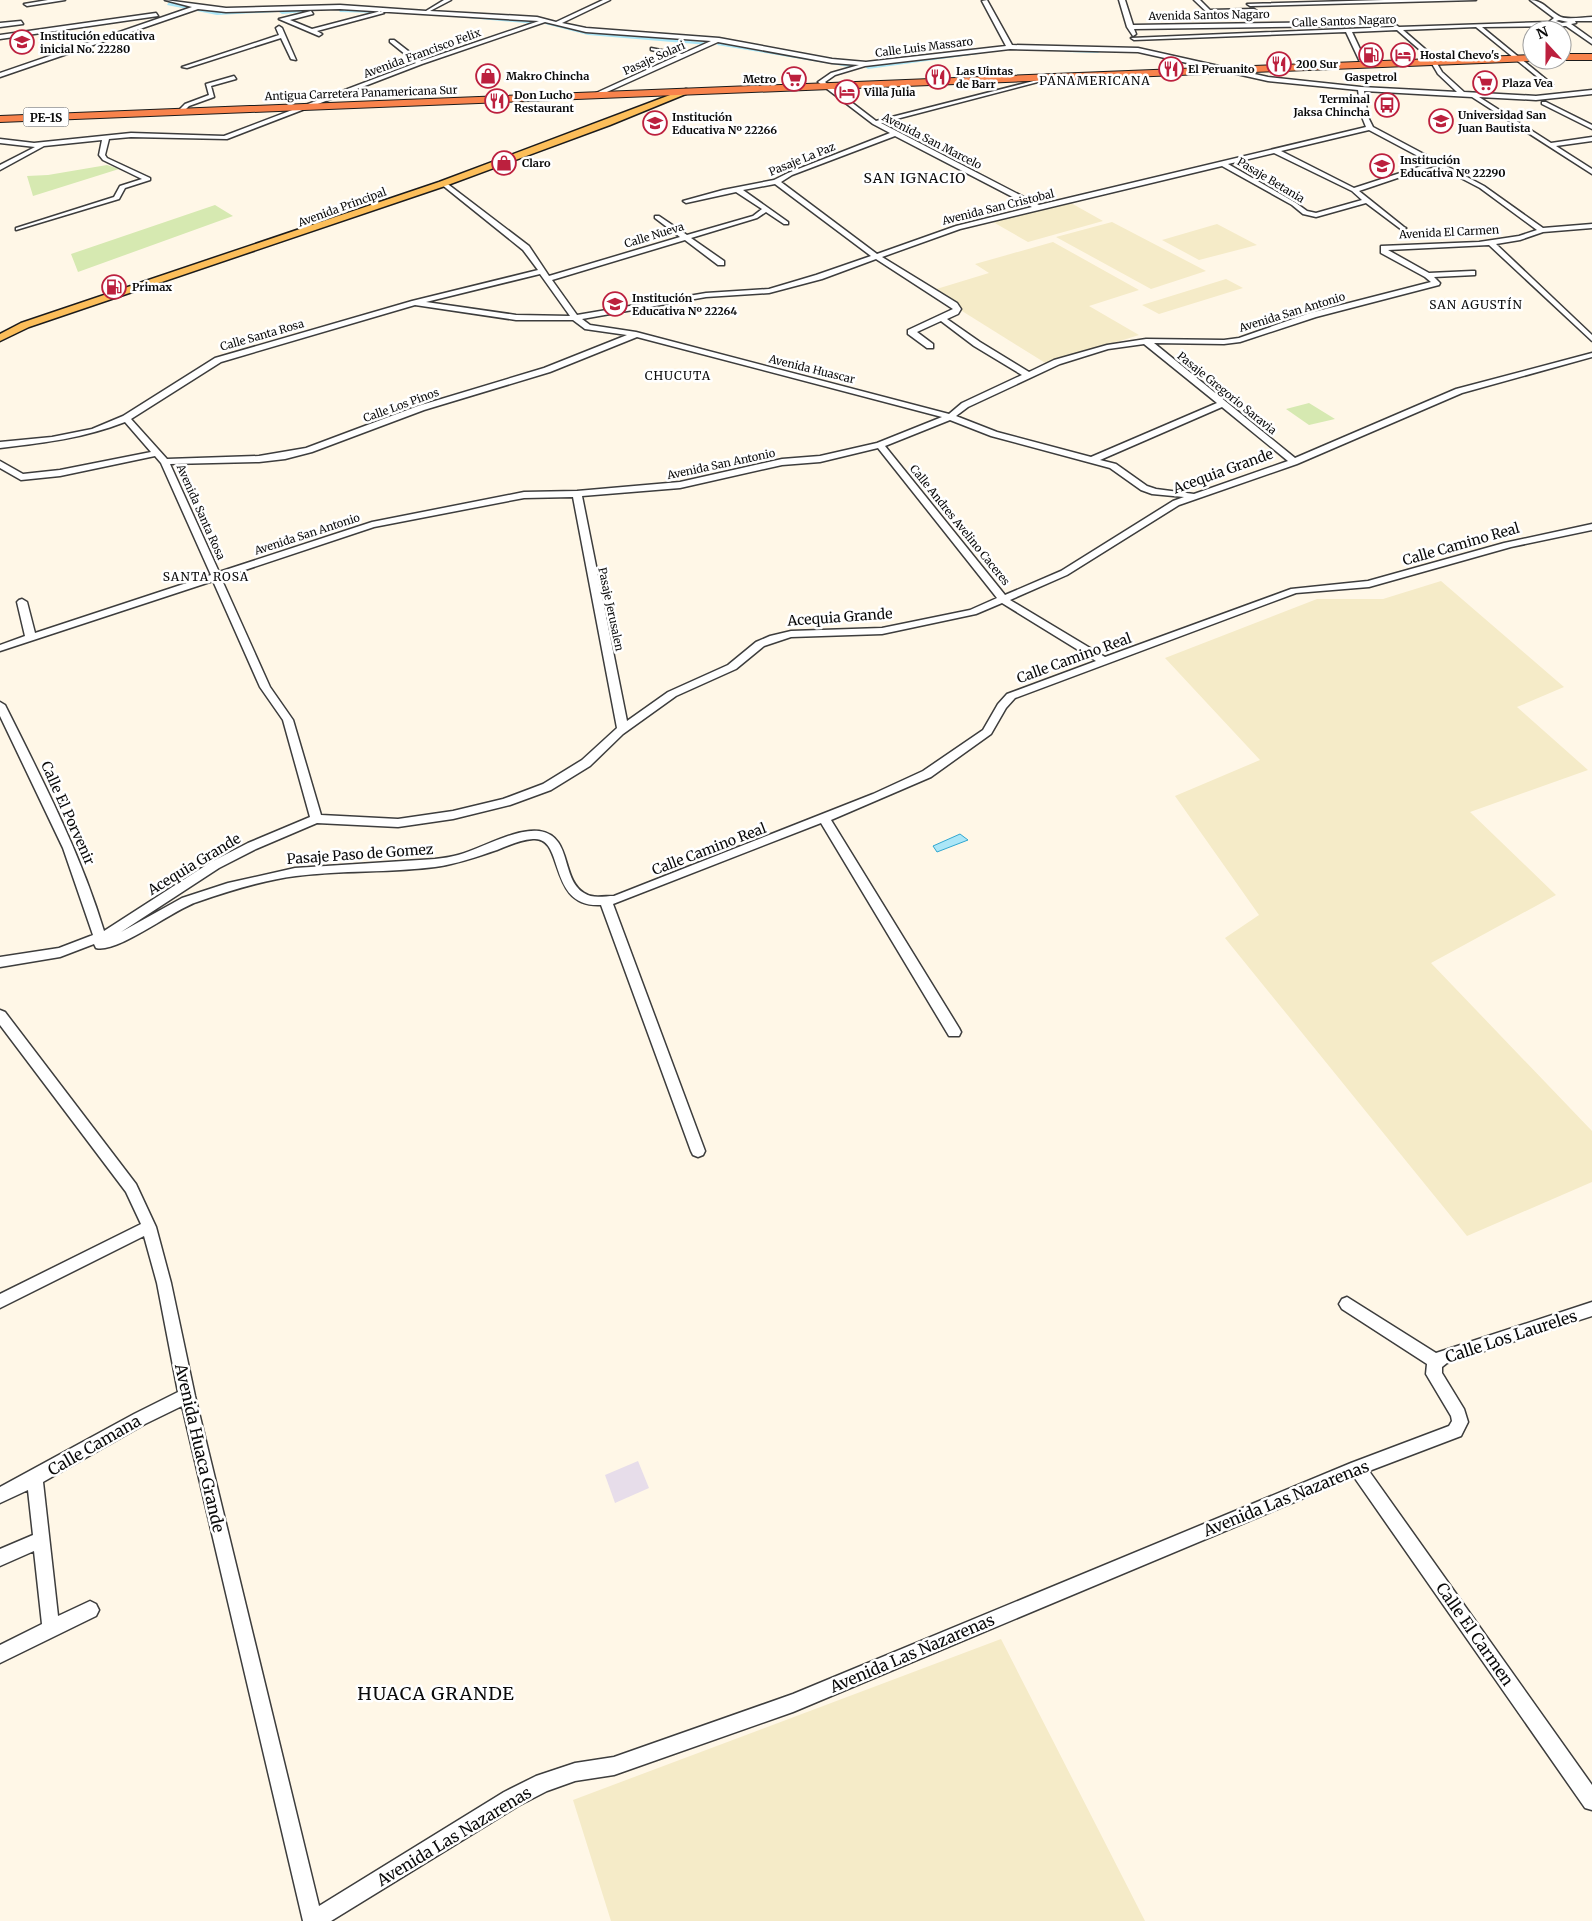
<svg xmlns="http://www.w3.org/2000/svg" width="1592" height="1921" viewBox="0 0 1592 1921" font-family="Merriweather,serif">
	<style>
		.industrial { fill: #e7ddea }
		.farmland { fill: #f5ebc8 }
		.green { fill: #d6e9b1 }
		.water { fill: #abe6f7; stroke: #31a7d0 }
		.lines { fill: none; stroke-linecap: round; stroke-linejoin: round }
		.canal { fill: #abe6f7; fill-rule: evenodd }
		.minor-casing { stroke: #3d3d3d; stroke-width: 3 }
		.major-casing { stroke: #1b1b1b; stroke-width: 3 }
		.highway-casing { stroke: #1b1b1b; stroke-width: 2 }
		.minor { fill: #fff; fill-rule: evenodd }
		.major { fill: #fcbe5a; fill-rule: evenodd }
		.highway { fill: #f8834c; fill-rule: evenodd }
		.labels { text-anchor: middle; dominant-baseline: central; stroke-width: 5; stroke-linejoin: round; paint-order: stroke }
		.far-street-label { font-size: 11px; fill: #0a0a0a; stroke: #fff }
		.far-poi-label { font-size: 11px; font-weight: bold; fill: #0a0a0a; stroke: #fff; text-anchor: start }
		.far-neighbourhood-label { font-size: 12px; letter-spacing: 1px; fill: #0a0a0a; stroke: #fff }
		.shield { fill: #fff; stroke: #545454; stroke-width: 1 }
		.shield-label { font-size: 12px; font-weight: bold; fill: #0a0a0a }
		.far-quarter-label { font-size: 14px; letter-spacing: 1px; fill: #0a0a0a; stroke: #fff }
		.street-label { font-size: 14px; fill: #0a0a0a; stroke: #fff }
		.near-street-label { font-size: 16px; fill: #0a0a0a; stroke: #fff }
		.near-neighbourhood-label { font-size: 18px; letter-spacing: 1px; fill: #0a0a0a; stroke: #fff }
	</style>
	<rect width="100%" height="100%" fill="#fff7e7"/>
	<!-- industrial -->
	<path class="industrial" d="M638 1461 649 1488 615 1503 605 1475Z"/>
	<!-- farmland -->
	<path class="farmland" d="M1071 203 1103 221 1028 242 993 222Z
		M1112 222 1206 271 1151 289 1056 237Z
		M1217 224 1257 245 1199 260 1162 240Z
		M1053 242 1139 290 1089 306 1139 335 1047 364 930 291 989 273 975 264Z
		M1226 279 1243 288 1159 314 1142 305Z
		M1441 581 1564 687 1517 707 1588 770 1470 812 1556 895 1431 963 1592 1131V1182L1467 1236 1225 938 1259 915 1175 796 1260 760 1165 658 1317 599H1383Z
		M1001 1639 1145 1921H611L573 1800Z"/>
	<!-- green -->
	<path class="green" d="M107 165 119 169 33 196 27 176 48 175Z
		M215 205 233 216 78 272 71 254Z
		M1309 403 1335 419 1309 425 1286 409Z"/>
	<!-- water -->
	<path class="water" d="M960 834 968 840 937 852 933 846Z"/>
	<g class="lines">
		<!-- canal -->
		<path class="canal" d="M169 2C207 11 235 11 274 10L277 12 217 15 167 5Z
			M323 7 325 10 282 14 279 12Z
			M338 9H376L379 11 376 13 340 12Z
			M455 14 537 20 540 22 537 24 457 17Z
			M547 21 588 31 711 43 708 45 588 35 545 24Z
			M719 42 855 64 858 66 855 68 717 45Z
			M1063 49H1098L1101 51 1098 53 1065 52Z
			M976 51 978 54 868 69 865 67Z"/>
		<!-- minor casing -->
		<g class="minor-casing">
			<path id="minor" d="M48 0H65L27 6 24 4Z
				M165 0 226 8 340 5 426 11 444 0H451L430 11 537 17 556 22 603 0H610L562 23 586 28 719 38 832 59 866 62 1006 46 982 1 987 0 1012 45 1138 48 1268 77 1361 87 1457 92 1438 74 1428 57 1397 30 1352 32 1367 64 1364 66 1361 64 1346 32 1134 40 1131 38 1393 27 1396 25 1399 27 1549 22 1554 18 1530 0C1543 0 1550 12 1561 17 1569 20 1583 17 1592 17V21H1575L1576 23 1571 24 1592 39V44L1566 26 1482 27 1553 85 1551 88 1476 27 1403 30 1432 55 1442 72 1464 92 1536 96 1592 90V94L1536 100 1479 97 1551 143 1592 137V141L1556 146 1592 169V174L1472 97 1364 91 1368 117 1373 127 1484 186 1543 228 1592 224V228L1543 232 1520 240 1496 244 1592 335V341L1489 245 1388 250 1429 273 1472 271H1475V275L1434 277 1440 283 1439 285 1316 317 1240 342 1224 344 1154 343 1295 458 1456 389 1592 353V357L1462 393 1297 464 1179 505 1067 575 1010 600 1105 657 1291 589 1368 581 1504 543 1592 524V530L1511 547 1369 587 1296 593 1015 698 1006 708 991 734 931 777 831 820 959 1028 961 1032 959 1036H949L821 823 613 904 705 1151 703 1155 698 1157 693 1155 691 1151 601 905C546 908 566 836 533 839 520 840 509 845 497 850 476 857 457 864 435 867 389 873 342 870 296 876 263 880 229 891 197 902 174 909 117 954 96 948L94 944 60 957 0 967V957L59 948 93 935 63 848 0 716V702L5 705C42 779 80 852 104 931L211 862 248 843 310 817 283 720 260 687 213 581 0 651V645L25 636 17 602 19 600 22 599 27 602 35 633 211 575 161 463 155 456 60 476 21 480 0 468V461L23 474 60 470 151 452 125 422C84 438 44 443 0 448V442L52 437 92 429 123 416 215 358 412 301 538 270 523 250 441 184V182H445L529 246 549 276 680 237 655 218V216H659L687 235 753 216 762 209 736 192 686 203 683 201 723 190 774 180 788 173 890 133 873 124 818 82 831 73 859 65 832 63 718 42 598 96 596 93 677 56 651 50V48L682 54 711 41 586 32 545 22 422 64 227 139 131 137 109 139 105 155 107 158 150 178V180L125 188 119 199 16 230V228L114 197 120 186 142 179 103 160 99 155 102 140 44 146 0 170V165L35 147 0 143V139L34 143 131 133 224 136 416 63 390 42V40H394L421 61 539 21 340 9 226 12 198 9 0 77V73L192 7ZM1559 20 1568 22 1562 23 1556 21ZM1010 49 1138 52 1268 81 1358 90 1362 117 1366 127 1039 205 881 123 1053 78V76L876 121 825 82 835 75 865 66ZM1369 130 1431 163 1354 188 1281 151ZM895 136 1032 207 956 226 877 254 781 182 792 175ZM1274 153 1352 191 1362 200 1316 213 1307 211 1296 203 1228 164ZM1436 165 1480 188 1537 230 1519 236 1479 242 1381 246V253L1425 277 1431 282 1310 313 1239 338 1224 340 1146 339 1107 345 1054 360 1029 372 980 342 947 319 958 314 961 309 957 303 882 257 960 229 1222 166 1292 205 1303 214 1316 217 1366 203 1402 230 1406 228 1404 227 1359 191ZM775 184 871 256 816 275 769 289 706 293 577 315 552 280 685 240 718 265H724V261L691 238 757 218 766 212 784 224H788V222L743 190ZM876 259 953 309 908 330V334L927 348H933V344L917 332 941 321 974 346 1022 375 962 403 949 414 636 332 590 325 582 319 706 297 769 293 822 279ZM540 274 570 316 516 315 426 302ZM415 305 516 320H573L585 329 627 335 544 368 418 406 306 448 259 456 167 459 131 419 221 362ZM637 337 942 417 877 443 820 456 782 459 680 482 577 491 524 492 372 522 219 572 170 464 259 462 285 459 312 452 424 410 550 372ZM1144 344 1217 403 1091 457 997 432 956 416 968 407 1060 364 1108 349ZM1222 407 1288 461 1194 494 1156 489 1147 486 1116 464 1100 460ZM950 420 991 436 1110 468 1141 490 1152 494 1184 497 1173 501 1061 571 1005 595 885 446ZM878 448 997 598 970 610 882 628 791 631 770 636 756 642 728 665 668 692 627 721 582 496 680 488 782 465 820 462ZM573 497 617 728 582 760 543 784 503 799 453 811 398 819 321 815 293 720 270 687 221 578 374 527 524 498ZM1002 603 1096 661 1007 694 998 704 983 730 923 771 873 794 614 896C604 896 592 899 584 893 560 878 573 836 539 831 515 828 481 849 458 855 451 857 443 858 435 859L295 868 228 883 182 898 121 932 219 868 256 849 317 823 398 827 453 819 510 805 551 790 590 766 623 734 676 696 736 669 764 646 791 637 882 634 976 614Z
				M1119 0H1125L1133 25 1344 22 1347 24 1344 26 1134 29 1136 34 1133 36 1127 27Z
				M1194 0H1200L1210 10 1254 9 1257 11 1214 14 1217 17 1214 19Z
				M1384 0H1476L1250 6 1247 4Z
				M311 11 313 14 290 20 312 29 381 11 384 13 317 31 322 34 319 36 279 19Z
				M156 13 158 16 0 39V35Z
				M21 21 23 24 0 27V23Z
				M279 26 282 28 296 60 291 59 281 38 187 68 182 67 279 35 276 28Z
				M234 76 236 79 211 86 214 97 189 106 183 112 178 111 185 104 209 95 206 84Z
				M1542 102H1546L1592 125V129L1542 104Z
				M0 1010 5 1012 136 1184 156 1227 171 1283 195 1396 319 1906 504 1792 536 1776 575 1763 614 1757 793 1694 1351 1463 1449 1426 1452 1421 1451 1416 1426 1374 1427 1364 1342 1309 1339 1304 1342 1299 1347 1297 1436 1353 1592 1302V1316L1447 1363 1442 1367V1373L1464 1409 1468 1422 1461 1436 1369 1471 1592 1785V1810L1585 1808 1354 1477 793 1712 614 1775 575 1781 547 1791 518 1806 331 1921H303L182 1406 145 1424 43 1482 58 1616 90 1601 96 1604 99 1610 96 1616 0 1663V1645L42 1624 34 1551 0 1566V1549L33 1535 28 1490 0 1503V1487L134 1414 178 1392 157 1283 144 1236 0 1308V1294L141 1224 126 1192 0 1025Z"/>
		</g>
		<!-- major casing -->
		<g class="major-casing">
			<path id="major" d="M686 89 693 91 610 125 445 186 29 327 0 341V334L21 323 439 182Z"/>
		</g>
		<!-- highway casing -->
		<g class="highway-casing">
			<path id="highway" d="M1562 54H1592V60H1562Z
				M1532 55V60H1534L1532 61 0 122V116Z"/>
		</g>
		<!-- minor -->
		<use href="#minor" class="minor"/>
		<!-- major -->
		<use href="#major" class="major"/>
		<!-- highway -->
		<use href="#highway" class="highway"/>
	</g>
	<!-- icons -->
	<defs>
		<g id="school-ring" transform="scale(1.25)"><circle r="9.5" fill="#fff" stroke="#bc203e" stroke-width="1.5"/><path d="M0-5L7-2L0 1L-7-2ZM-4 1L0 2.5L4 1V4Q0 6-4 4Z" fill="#bc203e"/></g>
		<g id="fuel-ring" transform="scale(1.25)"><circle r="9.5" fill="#fff" stroke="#bc203e" stroke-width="1.5"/><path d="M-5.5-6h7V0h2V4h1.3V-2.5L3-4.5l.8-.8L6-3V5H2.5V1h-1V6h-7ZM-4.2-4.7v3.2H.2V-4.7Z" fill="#bc203e"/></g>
		<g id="hotel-ring" transform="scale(1.25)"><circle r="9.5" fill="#fff" stroke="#bc203e" stroke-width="1.5"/><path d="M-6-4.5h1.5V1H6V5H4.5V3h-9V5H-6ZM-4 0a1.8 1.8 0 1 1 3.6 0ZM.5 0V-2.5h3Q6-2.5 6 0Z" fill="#bc203e"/></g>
		<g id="restaurant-ring" transform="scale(1.25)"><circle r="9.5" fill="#fff" stroke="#bc203e" stroke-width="1.5"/><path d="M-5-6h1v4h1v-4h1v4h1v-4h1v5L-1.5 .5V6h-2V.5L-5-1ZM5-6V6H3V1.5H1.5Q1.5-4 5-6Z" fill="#bc203e"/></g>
		<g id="shop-ring" transform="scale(1.25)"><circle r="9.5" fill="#fff" stroke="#bc203e" stroke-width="1.5"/><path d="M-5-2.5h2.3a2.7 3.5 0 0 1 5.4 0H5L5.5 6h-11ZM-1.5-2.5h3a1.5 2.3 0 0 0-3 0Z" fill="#bc203e"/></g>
		<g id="supermarket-ring" transform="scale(1.25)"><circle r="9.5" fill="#fff" stroke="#bc203e" stroke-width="1.5"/><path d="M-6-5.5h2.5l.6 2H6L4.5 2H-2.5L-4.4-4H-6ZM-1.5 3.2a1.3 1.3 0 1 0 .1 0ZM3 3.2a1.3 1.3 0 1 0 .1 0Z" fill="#bc203e"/></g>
		<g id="bus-ring" transform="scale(1.25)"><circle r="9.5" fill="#fff" stroke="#bc203e" stroke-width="1.5"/><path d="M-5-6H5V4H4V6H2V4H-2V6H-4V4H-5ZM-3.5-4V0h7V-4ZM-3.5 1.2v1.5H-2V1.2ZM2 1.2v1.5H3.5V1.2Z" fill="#bc203e"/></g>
		<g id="university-ring" transform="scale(1.25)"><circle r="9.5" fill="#fff" stroke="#bc203e" stroke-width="1.5"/><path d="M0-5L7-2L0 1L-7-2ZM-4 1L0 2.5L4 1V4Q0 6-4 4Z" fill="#bc203e"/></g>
	</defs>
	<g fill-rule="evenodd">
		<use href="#school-ring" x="22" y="42"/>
		<use href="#fuel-ring" x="1371" y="55"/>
		<use href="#hotel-ring" x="1403" y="55"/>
		<use href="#restaurant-ring" x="1279" y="64"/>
		<use href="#restaurant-ring" x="1171" y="69"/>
		<use href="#shop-ring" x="488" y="76"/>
		<use href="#restaurant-ring" x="938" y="77"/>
		<use href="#supermarket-ring" x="794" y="79"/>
		<use href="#supermarket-ring" x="1485" y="83"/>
		<use href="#hotel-ring" x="847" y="92"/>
		<use href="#restaurant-ring" x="497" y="101"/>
		<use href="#bus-ring" x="1387" y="105"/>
		<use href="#university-ring" x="1441" y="121"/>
		<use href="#school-ring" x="655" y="123"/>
		<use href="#shop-ring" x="504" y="163"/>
		<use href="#school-ring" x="1382" y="166"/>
		<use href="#fuel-ring" x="114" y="287"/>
		<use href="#school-ring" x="615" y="304"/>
	</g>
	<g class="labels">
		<!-- far-street labels -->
		<g class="far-street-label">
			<text transform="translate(1209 15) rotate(-1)">Avenida Santos Nagaro</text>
			<text transform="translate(1344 21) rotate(-2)">Calle Santos Nagaro</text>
			<text transform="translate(924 47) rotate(-7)">Calle Luis Massaro</text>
			<text transform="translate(422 53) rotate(-20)">Avenida Francisco Felix</text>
			<text transform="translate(654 58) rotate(-24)">Pasaje Solari</text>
			<text transform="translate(361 93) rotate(-2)">Antigua Carretera Panamericana Sur</text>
			<text transform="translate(932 141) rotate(27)">Avenida San Marcelo</text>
			<text transform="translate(802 159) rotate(-22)">Pasaje La Paz</text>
			<text transform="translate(1271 180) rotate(31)">Pasaje Betania</text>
			<text transform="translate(342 207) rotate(-20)">Avenida Principal</text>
			<text transform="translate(998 207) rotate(-14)">Avenida San Cristobal</text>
			<text transform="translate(1449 232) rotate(-3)">Avenida El Carmen</text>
			<text transform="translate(654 235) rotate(-17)">Calle Nueva</text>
			<text transform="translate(1292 312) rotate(-17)">Avenida San Antonio</text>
			<text transform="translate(262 335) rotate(-16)">Calle Santa Rosa</text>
			<text transform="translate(812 369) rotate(14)">Avenida Huascar</text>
			<text transform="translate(1227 393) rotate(39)">Pasaje Gregorio Saravia</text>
			<text transform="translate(401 405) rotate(-20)">Calle Los Pinos</text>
			<text transform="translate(721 464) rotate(-12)">Avenida San Antonio</text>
			<text transform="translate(201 512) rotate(66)">Avenida Santa Rosa</text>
			<text transform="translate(960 525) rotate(51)">Calle Andres Avelino Caceres</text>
			<text transform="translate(307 534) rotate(-18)">Avenida San Antonio</text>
			<text transform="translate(611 609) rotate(78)">Pasaje Jerusalen</text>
		</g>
		<!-- far-poi labels -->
		<g class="far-poi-label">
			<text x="40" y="36">Institución educativa<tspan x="40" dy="13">inicial No. 22280</tspan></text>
			<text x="1420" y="55">Hostal Chevo's</text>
			<text x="1296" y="64">200 Sur</text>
			<text x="1188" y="69">El Peruanito</text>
			<text x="956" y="71">Las Uintas<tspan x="956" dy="13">de Barr</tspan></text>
			<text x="506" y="76">Makro Chincha</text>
			<text x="1371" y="77" text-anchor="middle">Gaspetrol</text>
			<text x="776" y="79" text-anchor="end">Metro</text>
			<text x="1502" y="83">Plaza Vea</text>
			<text x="864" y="92">Villa Julia</text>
			<text x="514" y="95">Don Lucho<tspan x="514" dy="13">Restaurant</tspan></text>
			<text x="1370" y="99" text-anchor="end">Terminal<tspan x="1370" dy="13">Jaksa Chincha</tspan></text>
			<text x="1458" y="115">Universidad San<tspan x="1458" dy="13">Juan Bautista</tspan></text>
			<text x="672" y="117">Institución<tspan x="672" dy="13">Educativa Nº 22266</tspan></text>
			<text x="1400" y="160">Institución<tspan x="1400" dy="13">Educativa Nº 22290</tspan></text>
			<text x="522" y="163">Claro</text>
			<text x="132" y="287">Primax</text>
			<text x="632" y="298">Institución<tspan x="632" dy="13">Educativa Nº 22264</tspan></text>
		</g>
		<!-- far-neighbourhood labels -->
		<g class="far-neighbourhood-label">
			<text x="1095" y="80">PANAMERICANA</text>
			<text x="1476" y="304">SAN AGUSTÍN</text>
			<text x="678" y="375">CHUCUTA</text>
			<text x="206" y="576">SANTA ROSA</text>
		</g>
		<!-- shield labels -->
		<rect class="shield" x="23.5" y="107.5" width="45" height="19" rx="4"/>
		<g class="shield-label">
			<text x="46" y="117">PE-1S</text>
		</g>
		<!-- far-quarter labels -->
		<g class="far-quarter-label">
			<text x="915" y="178">SAN IGNACIO</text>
		</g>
		<!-- street labels -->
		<g class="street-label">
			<text transform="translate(1223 471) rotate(-20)">Acequia Grande</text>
			<text transform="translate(1461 544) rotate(-16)">Calle Camino Real</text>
			<text transform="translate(840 617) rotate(-4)">Acequia Grande</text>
			<text transform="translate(1074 658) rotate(-20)">Calle Camino Real</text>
			<text transform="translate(68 813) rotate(66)">Calle El Porvenir</text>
			<text transform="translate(709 849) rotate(-21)">Calle Camino Real</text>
			<text transform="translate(360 854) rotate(-4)">Pasaje Paso de Gomez</text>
			<text transform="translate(194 864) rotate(-31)">Acequia Grande</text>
		</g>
		<!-- near-street labels -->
		<g class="near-street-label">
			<text transform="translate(1511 1336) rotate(-18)">Calle Los Laureles</text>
			<text transform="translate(94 1445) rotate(-30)">Calle Camana</text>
			<text transform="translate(200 1448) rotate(77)">Avenida Huaca Grande</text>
			<text transform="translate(1286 1498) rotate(-22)">Avenida Las Nazarenas</text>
			<text transform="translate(1475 1634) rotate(55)">Calle El Carmen</text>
			<text transform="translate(912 1653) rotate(-23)">Avenida Las Nazarenas</text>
			<text transform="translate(454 1836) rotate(-31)">Avenida Las Nazarenas</text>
		</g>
		<!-- near-neighbourhood labels -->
		<g class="near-neighbourhood-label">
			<text x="436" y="1693">HUACA GRANDE</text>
		</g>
	</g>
	<!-- north arrow -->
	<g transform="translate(1547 45) rotate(339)"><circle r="24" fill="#ffffff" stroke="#9d9d9d"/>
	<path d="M0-4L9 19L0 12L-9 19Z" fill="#bc203e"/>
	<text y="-8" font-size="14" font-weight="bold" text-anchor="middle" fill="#0a0a0a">N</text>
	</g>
</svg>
